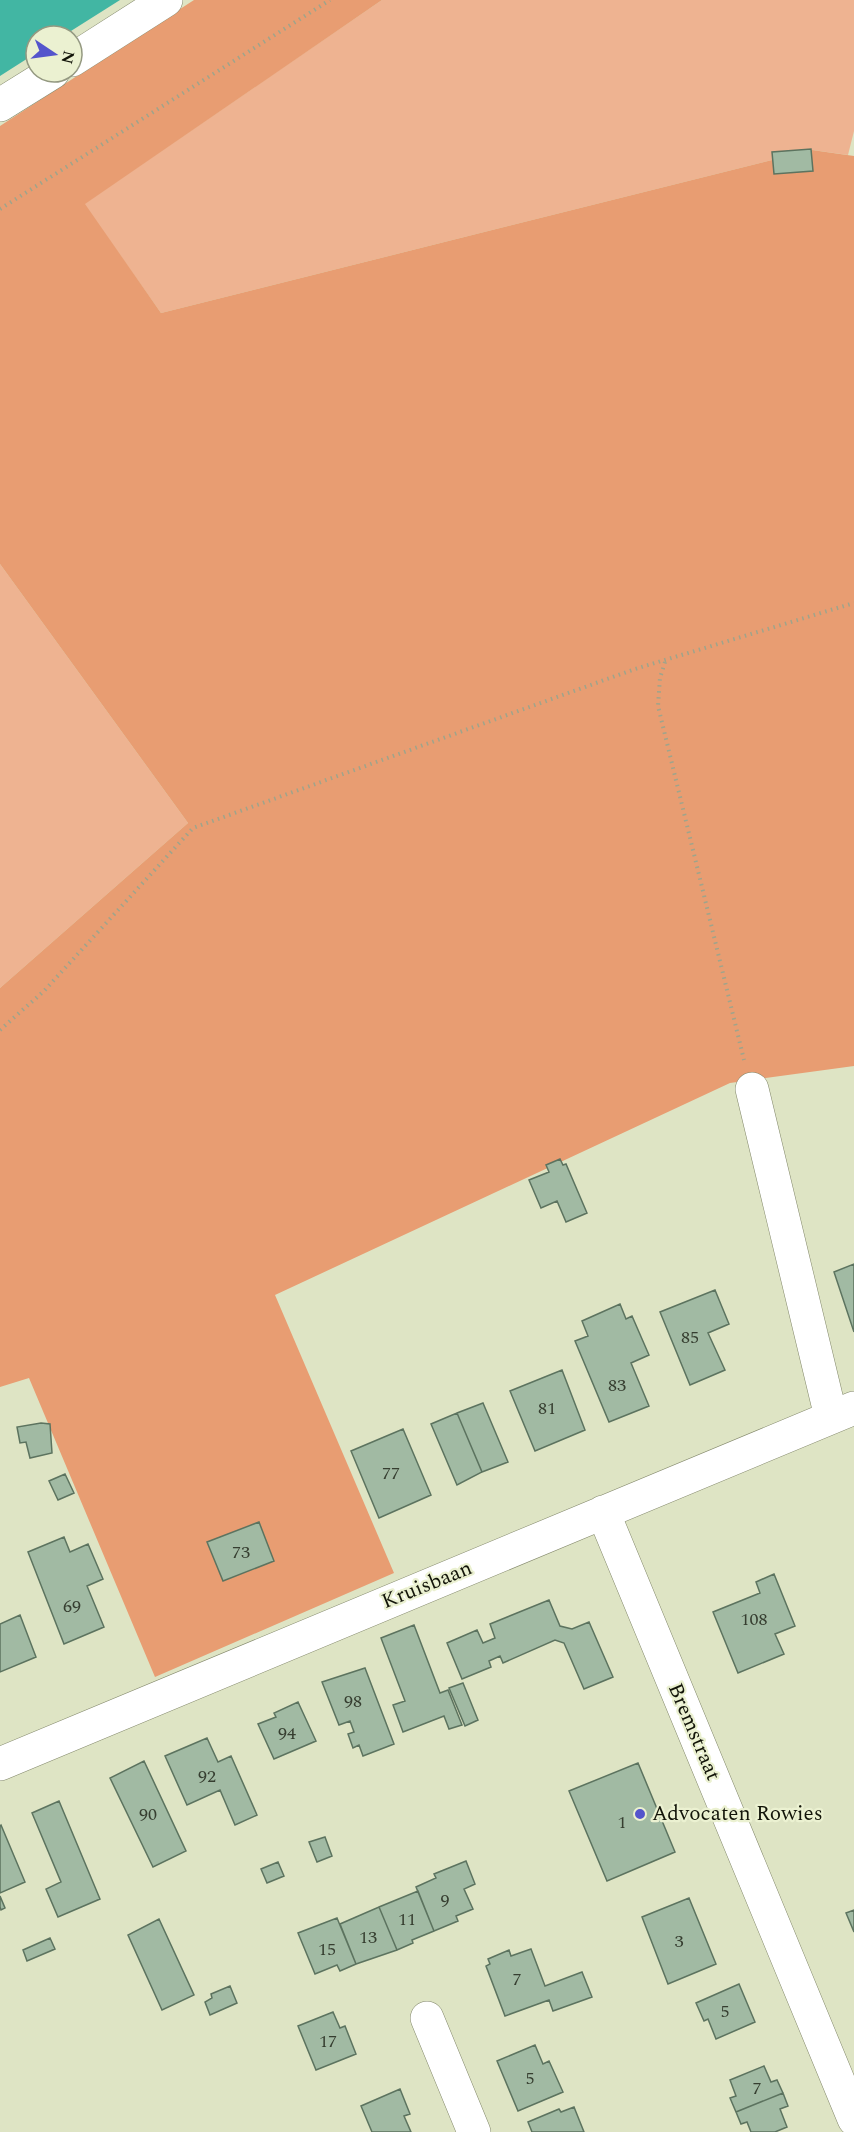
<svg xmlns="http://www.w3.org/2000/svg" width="854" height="2132" viewBox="0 0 854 2132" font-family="Spectral,serif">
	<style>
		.green { fill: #eeb391 }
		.forest { fill: #e89d72 }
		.water { fill: #42b6a3 }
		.building { fill: #a1baa3; stroke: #5c735f; stroke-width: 1.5 }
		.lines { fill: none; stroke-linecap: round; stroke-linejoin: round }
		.minor-casing { stroke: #83886b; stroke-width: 34 }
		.path { stroke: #9fa48b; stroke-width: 4; stroke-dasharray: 1.5 4.5; stroke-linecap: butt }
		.minor { stroke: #fff; stroke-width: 33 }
		.poi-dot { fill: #5455cc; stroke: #ebf1d1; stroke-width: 2 }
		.labels { text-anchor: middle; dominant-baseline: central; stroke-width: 4.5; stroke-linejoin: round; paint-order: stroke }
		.number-label { font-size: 18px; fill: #363e30 }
		.street-label { font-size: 21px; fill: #121409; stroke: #ebf1d1 }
		.poi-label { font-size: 21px; fill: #121409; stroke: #ebf1d1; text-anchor: start }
	</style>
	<rect width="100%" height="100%" fill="#dee4c4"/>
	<!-- green -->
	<path class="green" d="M382 0H854V131L848 155 812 150 161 313 84 204Z
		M0 564 188 823 0 988Z"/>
	<!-- forest -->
	<path class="forest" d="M194 0H382L85 204 161 313 812 150 854 156V1066L730 1083 275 1295 394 1573 155 1677 29 1378 0 1387V988L188 823 0 564V126Z"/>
	<!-- water -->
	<path class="water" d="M0 0H120L63 36H36V53L0 76Z"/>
	<!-- building -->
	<path class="building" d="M811 149 813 171 774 174 772 152Z
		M560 1159 563 1165 566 1164 587 1213 566 1222 557 1201 541 1208 529 1180 549 1172 546 1165Z
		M854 1264V1332L834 1272Z
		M715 1290 729 1324 708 1333 725 1370 690 1385 660 1312Z
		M620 1304 626 1319 632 1316 649 1355 631 1363 649 1406 609 1422 575 1341 588 1336 582 1321Z
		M562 1370 585 1430 535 1451 510 1391Z
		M483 1403 508 1462 482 1472 457 1413Z
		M457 1413 482 1472 457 1485 431 1424Z
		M41 1423 50 1424 52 1453 30 1458 26 1442 20 1443 17 1427Z
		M403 1429 431 1495 379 1518 351 1451Z
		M65 1474 74 1493 58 1500 49 1481Z
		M259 1522 274 1561 223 1581 207 1542Z
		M64 1537 70 1552 88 1544 103 1579 87 1586 104 1627 64 1644 28 1552Z
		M774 1574 795 1626 775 1634 784 1654 738 1673 713 1612 760 1593 756 1582Z
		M549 1600 560 1626 572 1629 589 1622 613 1677 584 1689 564 1643 555 1640 503 1663 500 1656 489 1661 491 1667 462 1679 447 1643 477 1630 483 1643 495 1638 490 1624Z
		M20 1615 36 1657 0 1672V1624Z
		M414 1625 440 1693 448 1690 462 1725 449 1729 444 1716 403 1732 393 1705 405 1701 381 1638Z
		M365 1668 394 1744 363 1756 359 1745 353 1748 348 1734 354 1732 350 1721 339 1725 322 1682Z
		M463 1683 478 1720 465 1726 449 1688Z
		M298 1702 316 1741 274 1759 258 1724 276 1717 274 1713Z
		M207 1738 218 1762 231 1756 257 1815 235 1825 220 1790 187 1805 165 1756Z
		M144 1761 186 1851 153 1867 110 1778Z
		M638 1763 675 1852 607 1881 569 1791Z
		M59 1801 100 1899 58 1917 46 1889 61 1882 32 1813Z
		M1 1825 25 1882 0 1893V1826Z
		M325 1837 332 1856 317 1862 309 1842Z
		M466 1861 475 1884 464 1889 473 1909 456 1916 458 1921 434 1931 416 1887 436 1878 434 1874Z
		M278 1862 284 1876 267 1883 261 1869Z
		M418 1891 434 1931 412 1940 413 1943 397 1950 379 1907Z
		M0 1896 5 1908 1 1910 0 1907Z
		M689 1898 716 1964 668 1984 642 1917Z
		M379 1907 397 1950 356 1964 340 1924Z
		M854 1910V1932L846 1913Z
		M337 1918 356 1964 340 1971 337 1965 315 1974 298 1933Z
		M159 1919 194 1995 162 2010 128 1935Z
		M50 1938 55 1949 27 1961 23 1950Z
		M531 1949 545 1986 582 1972 592 1997 553 2011 549 2000 505 2016 486 1966 490 1964 488 1959 509 1950 511 1956Z
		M739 1984 755 2022 716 2039 708 2019 704 2021 696 2003Z
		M230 1986 237 2003 210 2015 205 2002 212 1998 211 1994Z
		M333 2012 340 2028 345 2026 356 2054 316 2070 298 2026Z
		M535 2045 543 2064 549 2061 563 2092 518 2111 497 2061Z
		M764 2066 771 2082 777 2080 783 2093 736 2112 730 2098 736 2096 730 2080Z
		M400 2089 410 2114 404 2116 411 2132H372L361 2106Z
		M783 2093 788 2106 780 2109 787 2127 775 2132H751L747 2122 741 2124 736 2112Z
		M574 2107 584 2132H532L528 2122 559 2109 561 2112Z"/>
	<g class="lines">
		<!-- minor casing -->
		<g class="minor-casing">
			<path id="minor" d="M72 60 166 0
				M0 105 53 72
				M752 1089 831 1417
				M603 1512 854 2119
				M0 1764 854 1408
				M427 2018 474 2132"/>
		</g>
		<!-- path -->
		<path class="path" d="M0 209 330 0
			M665 662 660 678 658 706 744 1060
			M0 1030 44 991 193 828 635 669 854 603"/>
		<!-- minor -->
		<use href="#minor" class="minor"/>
	</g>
	<!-- markers -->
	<circle class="poi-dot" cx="640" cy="1814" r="6"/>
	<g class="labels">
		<!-- number labels -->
		<g class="number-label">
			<text x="690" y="1337">85</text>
			<text x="617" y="1385">83</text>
			<text x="547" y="1408">81</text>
			<text x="391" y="1473">77</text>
			<text x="241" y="1552">73</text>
			<text x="72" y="1606">69</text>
			<text x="754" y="1619">108</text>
			<text x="353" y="1701">98</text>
			<text x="287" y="1733">94</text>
			<text x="207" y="1776">92</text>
			<text x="148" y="1814">90</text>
			<text x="622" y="1822">1</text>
			<text x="445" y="1900">9</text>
			<text x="407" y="1919">11</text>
			<text x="368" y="1937">13</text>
			<text x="679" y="1941">3</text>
			<text x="327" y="1949">15</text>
			<text x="517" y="1979">7</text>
			<text x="725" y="2011">5</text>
			<text x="328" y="2041">17</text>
			<text x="530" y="2078">5</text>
			<text x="757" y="2088">7</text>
		</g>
		<!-- street labels -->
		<g class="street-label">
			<text transform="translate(427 1585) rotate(-22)">Kruisbaan</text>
			<text transform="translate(694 1732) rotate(67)">Bremstraat</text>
		</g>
		<!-- poi labels -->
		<g class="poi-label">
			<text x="652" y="1814">Advocaten Rowies</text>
		</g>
	</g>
	<!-- north arrow -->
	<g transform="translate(54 54) rotate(103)"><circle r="28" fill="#ebf1d1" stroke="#949981" stroke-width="1.5"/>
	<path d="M0-4.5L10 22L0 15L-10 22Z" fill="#5455cc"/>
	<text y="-9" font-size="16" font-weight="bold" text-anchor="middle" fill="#121409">N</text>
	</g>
</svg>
